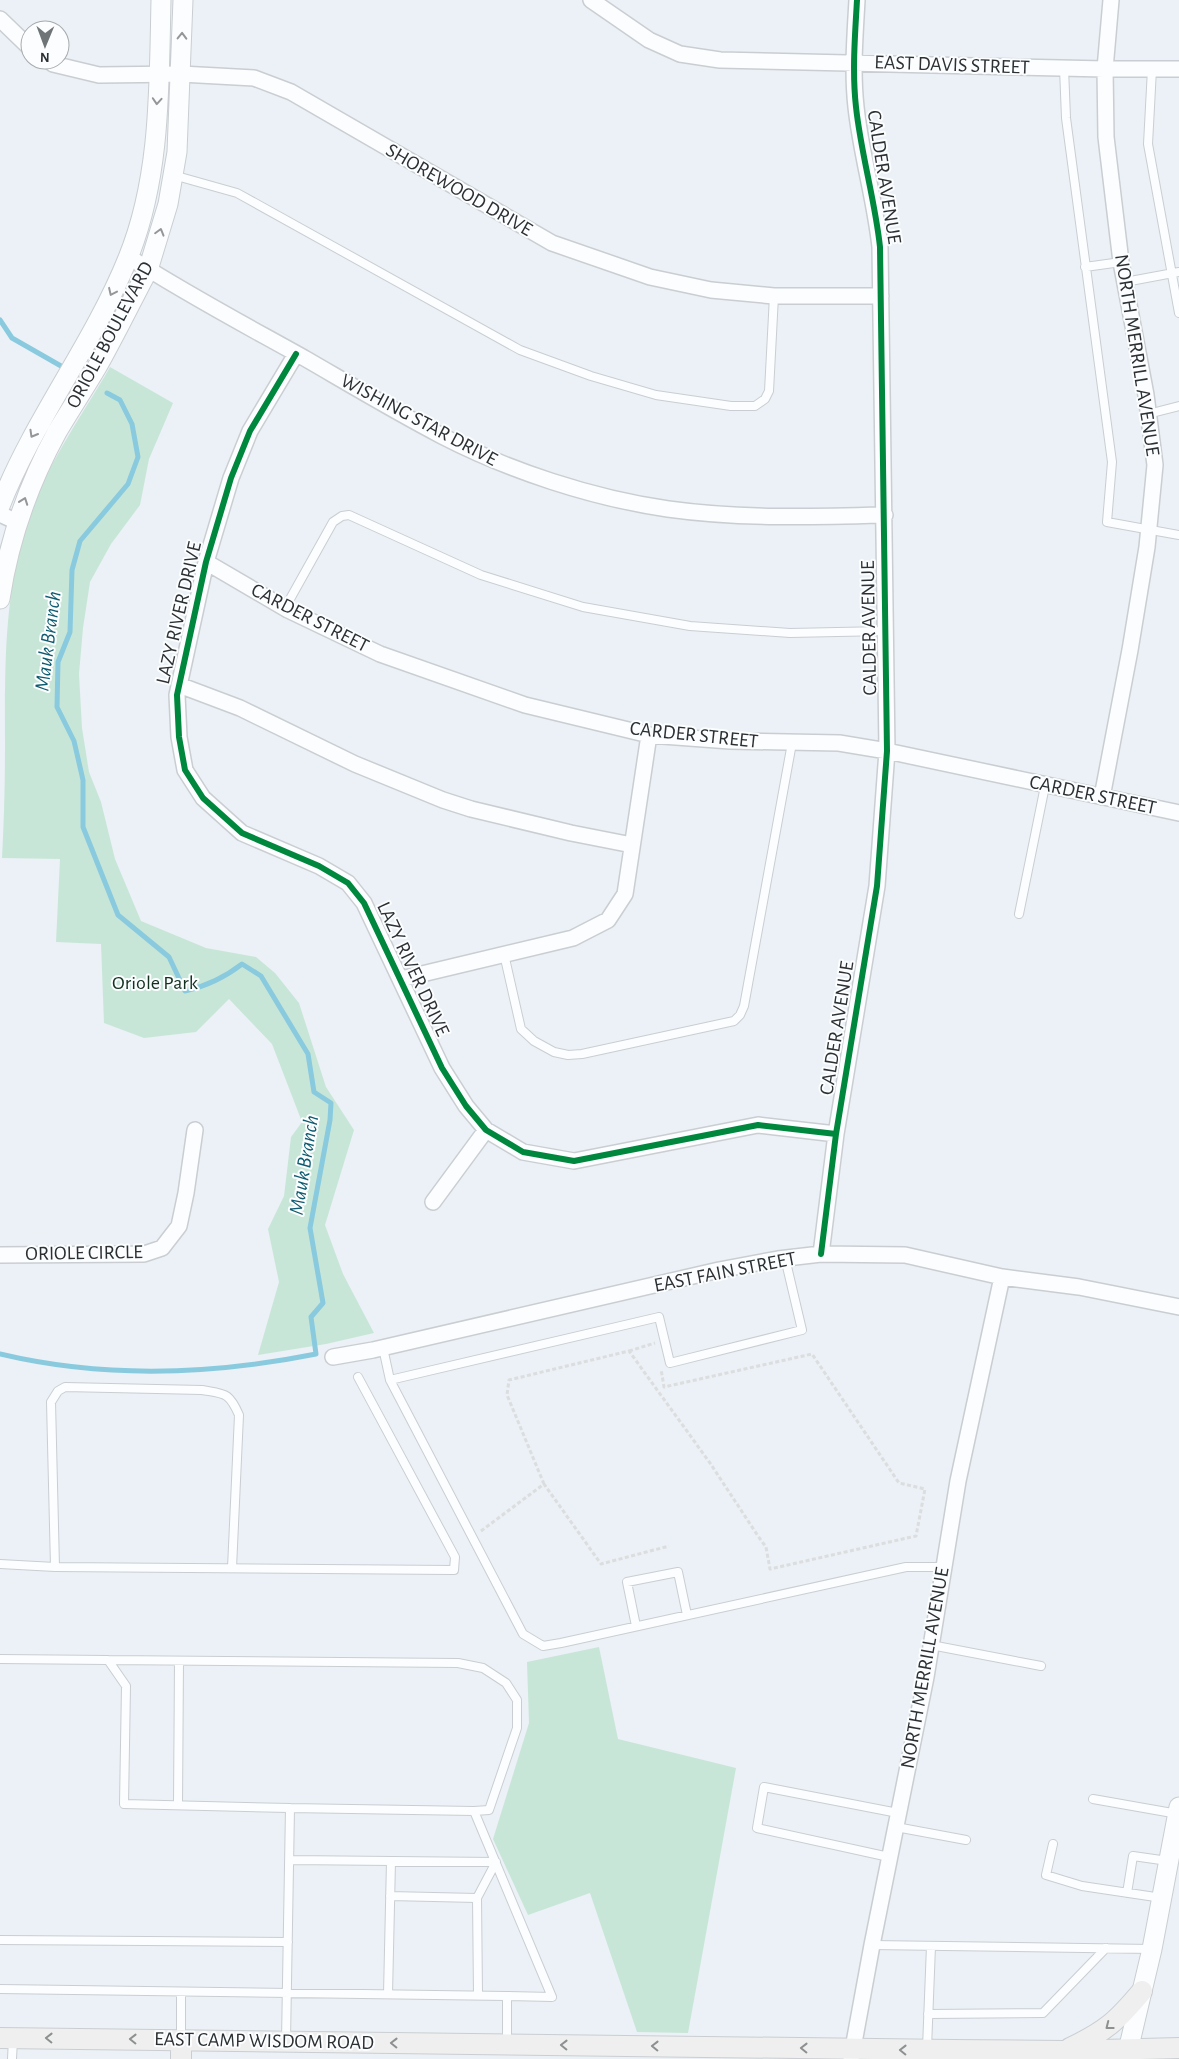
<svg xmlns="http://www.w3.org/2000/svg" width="1179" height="2059" viewBox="0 0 1179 2059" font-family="'Alegreya Sans',sans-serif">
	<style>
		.green { fill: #c8e6d7 }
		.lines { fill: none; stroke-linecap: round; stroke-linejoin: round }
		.stream { stroke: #89cadf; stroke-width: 5 }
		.service-casing { stroke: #caced2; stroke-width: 10 }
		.minor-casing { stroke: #caced2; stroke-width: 18 }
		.tertiary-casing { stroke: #caced2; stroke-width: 21 }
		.secondary-casing { stroke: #caced2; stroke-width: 22 }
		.path { stroke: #dcddde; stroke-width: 3; stroke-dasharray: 4 2.5; stroke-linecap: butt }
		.service { stroke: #fcfdfe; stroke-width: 8 }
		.minor { stroke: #fcfdfe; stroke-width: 15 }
		.tertiary { stroke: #fcfdfe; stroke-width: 19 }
		.secondary { stroke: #eeefee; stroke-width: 20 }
		.cycleway-casing { stroke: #fbfdff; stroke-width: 9 }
		.cycleway { stroke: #00873e; stroke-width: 6 }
		.oneway { stroke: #949698 }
		.oneway2 { stroke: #8d9090 }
		.labels { text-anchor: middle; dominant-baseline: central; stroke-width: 4; stroke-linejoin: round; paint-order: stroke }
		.street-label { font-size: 20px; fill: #2c3033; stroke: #fbfdff }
		.park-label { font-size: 20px; fill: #12311f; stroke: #fbfdff }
		.water-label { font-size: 21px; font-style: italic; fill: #0e5a6e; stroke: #fbfdff }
	</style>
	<rect width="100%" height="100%" fill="#ebf1f6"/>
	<!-- green -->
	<path class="green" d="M110 367 173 403 149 459 140 505 111 544 90 582 83 628 79 674 82 728 89 772 101 802 115 859 141 921 206 948 256 957 275 973 299 1003 326 1087 354 1130 325 1225 343 1274 374 1333 326 1344 258 1355 279 1282 268 1229 284 1196 291 1137 302 1122 272 1044 229 999 196 1032 144 1038 104 1023 101 944 56 942 60 859 2 858C4 821 5 785 5 748 5 668 3 597 28 520 46 465 82 416 110 367Z
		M599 1647 618 1739 736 1768 688 2033 637 2032 590 1893 528 1915 493 1839 529 1723 527 1662Z"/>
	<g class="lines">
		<!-- stream -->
		<path class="stream" d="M0 320 12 338 61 366
			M0 1354C105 1379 211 1375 316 1354L311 1317 323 1303 310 1228 330 1120 331 1103 314 1092 308 1054 261 976 242 964C224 978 207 986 185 991L169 957 118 915 83 827V780L74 741 57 707 58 662 70 632 72 570 80 541 128 484 138 457 132 424 120 400 107 393"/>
		<!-- service casing -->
		<g class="service-casing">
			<path id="service" d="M1064 68 1066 118 1112 462 1107 522 1179 535
				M1152 69 1148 144 1179 313
				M173 175 237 193 520 350 591 376 656 395 731 406H755L765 399 769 391 774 296
				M1085 267 1121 262
				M1125 282 1179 272
				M1148 414 1179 406
				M285 608 333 522 342 516 349 515 481 575 583 607 690 626 790 633 885 631
				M1019 914 1045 786
				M504 954 521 1029 534 1041 554 1052 568 1055 582 1054 734 1021 740 1015 744 1006 792 743
				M785 1258 802 1330 670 1363 659 1317 390 1380 523 1634 543 1646 561 1643 906 1567H944
				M383 1348 390 1380
				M0 1564 55 1567 51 1402 58 1391 65 1387 202 1390C225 1394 229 1392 239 1415L232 1568
				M55 1567 454 1570 455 1557 358 1377
				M636 1626 627 1582 678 1572 687 1615
				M931 1645 1041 1666
				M0 1659 108 1660 126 1686 124 1804 290 1808 286 2041
				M108 1660 458 1663 483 1668 506 1683 517 1700V1728L489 1810 474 1811
				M1093 1799 1178 1814
				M178 1805 179 1661
				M290 1808 474 1811 552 1997 507 1996V2044
				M896 1827 966 1840
				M1053 1844 1046 1875 1082 1886 1162 1898
				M889 1857 757 1828 764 1787 898 1813
				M289 1860 496 1862 477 1898 478 1995
				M1127 1893 1133 1856 1168 1861
				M390 1896 477 1898
				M0 1940 288 1942
				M872 1945 1152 1949
				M0 1989 507 1996
				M181 1992V2040
				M388 1994 391 1861
				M928 2014 1043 2013 1106 1948
				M927 2048 931 1946
				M12 2059 13 2039"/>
		</g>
		<!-- minor casing -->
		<g class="minor-casing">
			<path id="minor" d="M591 0 649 40 680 54 720 60 1105 69H1179
				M0 19 30 48
				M48 60 53 64 99 75 181 74 254 78 291 92 552 243 650 277 711 290 774 296H881
				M129 257C186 294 247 326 306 359 351 385 396 412 442 436 510 471 592 498 668 509 740 519 812 517 885 515
				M296 354 250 431 231 478 206 562 177 695 179 737 185 770 203 798 242 833 319 866 348 883 364 903 442 1068 466 1106 486 1130 523 1152 574 1161 758 1125 836 1134
				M0 514 17 522
				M206 562 288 610 380 654 525 705 649 735 730 741 839 743 887 751 1179 813
				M179 685 240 708 355 764 443 800 471 809 571 833 632 845
				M1102 797 1130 650 1147 547 1155 465 1146 395 1121 262 1106 137 1105 69 1111 0
				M401 979 573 938 608 920 625 894 649 735
				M433 1202 486 1130
				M821 1254 836 1134 877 886 887 751 880 247C875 200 861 154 856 107 852 71 855 36 857 0
				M0 1255 144 1254 162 1248 179 1226 186 1193 195 1130
				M333 1357 373 1350 719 1270 778 1259 821 1254 905 1255 1002 1277 1079 1287 1179 1307
				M851 2059 872 1945 926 1677 958 1481 1002 1277"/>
		</g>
		<!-- tertiary casing -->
		<g class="tertiary-casing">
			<path id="tertiary" d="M0 506C34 419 93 345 128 258 161 177 159 86 161 0
				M0 599C9 539 28 485 57 432 70 410 84 389 97 367 115 335 131 302 148 270L168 204 177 152 183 0
				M1126 2059 1152 1949 1179 1807"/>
		</g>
		<!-- secondary casing -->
		<g class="secondary-casing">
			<path id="secondary" d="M0 2038 952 2050 1064 2051 1179 2048
				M181 2040V2059
				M1070 2048C1106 2031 1117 2021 1142 1991"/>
		</g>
		<!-- path -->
		<path class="path" d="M629 1351 655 1343
			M544 1484 507 1395 509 1380 629 1351 710 1463 758 1536 766 1547 770 1569 916 1536 925 1489 899 1483 812 1354 664 1387 661 1369
			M481 1531 544 1484 601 1564 669 1546"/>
		<!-- service -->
		<use href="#service" class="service"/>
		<!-- minor -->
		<use href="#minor" class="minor"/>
		<!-- tertiary -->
		<use href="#tertiary" class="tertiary"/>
		<!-- secondary -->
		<use href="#secondary" class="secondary"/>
		<!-- cycleway casing -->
		<g class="cycleway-casing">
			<path id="cycleway" d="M296 354 250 431 231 478 206 562 177 695 179 737 185 770 203 798 242 833 319 866 348 883 364 903 442 1068 466 1106 486 1130 523 1152 574 1161 758 1125 836 1134
				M821 1254 836 1134 877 886 887 751 880 247C875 200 861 154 856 107 852 71 855 36 857 0"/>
		</g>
		<!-- cycleway -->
		<use href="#cycleway" class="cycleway"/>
	</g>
	<!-- one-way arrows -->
	<defs><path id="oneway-chevron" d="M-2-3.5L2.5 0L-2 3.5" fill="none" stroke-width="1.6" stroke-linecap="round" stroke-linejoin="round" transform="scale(1.25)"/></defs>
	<g class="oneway">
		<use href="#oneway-chevron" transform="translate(182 36) rotate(-89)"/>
		<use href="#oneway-chevron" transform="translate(157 101) rotate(94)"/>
		<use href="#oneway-chevron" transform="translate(160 232) rotate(-74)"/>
		<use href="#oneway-chevron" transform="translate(112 292) rotate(115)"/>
		<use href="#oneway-chevron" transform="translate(33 434) rotate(120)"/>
		<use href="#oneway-chevron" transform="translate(24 501) rotate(-70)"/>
	</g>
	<g class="oneway2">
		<use href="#oneway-chevron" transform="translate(1109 2026) rotate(142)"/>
		<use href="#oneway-chevron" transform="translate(49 2038) rotate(-179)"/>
		<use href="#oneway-chevron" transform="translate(133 2039) rotate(-179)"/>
		<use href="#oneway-chevron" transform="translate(394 2043) rotate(-179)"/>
		<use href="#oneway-chevron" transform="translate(564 2045) rotate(-179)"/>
		<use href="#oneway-chevron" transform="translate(655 2046) rotate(-179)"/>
		<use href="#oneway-chevron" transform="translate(804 2048) rotate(-179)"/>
		<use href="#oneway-chevron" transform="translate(903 2050) rotate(-179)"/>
	</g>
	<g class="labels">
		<!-- street labels -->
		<g class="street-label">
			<text transform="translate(952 65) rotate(2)">EAST DAVIS STREET</text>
			<text transform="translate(884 177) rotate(81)">CALDER AVENUE</text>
			<text transform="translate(459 190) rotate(30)">SHOREWOOD DRIVE</text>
			<text transform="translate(110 335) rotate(-62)">ORIOLE BOULEVARD</text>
			<text transform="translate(1137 355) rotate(81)">NORTH MERRILL AVENUE</text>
			<text transform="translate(419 420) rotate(28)">WISHING STAR DRIVE</text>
			<text transform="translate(179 613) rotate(-77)">LAZY RIVER DRIVE</text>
			<text transform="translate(310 618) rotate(27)">CARDER STREET</text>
			<text transform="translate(869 628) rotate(-91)">CALDER AVENUE</text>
			<text transform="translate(694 735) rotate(6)">CARDER STREET</text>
			<text transform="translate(1093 795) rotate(12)">CARDER STREET</text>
			<text transform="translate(413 969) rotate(65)">LAZY RIVER DRIVE</text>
			<text transform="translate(837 1028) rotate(-81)">CALDER AVENUE</text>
			<text transform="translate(84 1253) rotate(-1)">ORIOLE CIRCLE</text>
			<text transform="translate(725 1272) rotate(-11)">EAST FAIN STREET</text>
			<text transform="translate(925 1668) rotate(-80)">NORTH MERRILL AVENUE</text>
			<text transform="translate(264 2041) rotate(1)">EAST CAMP WISDOM ROAD</text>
		</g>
		<!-- park labels -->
		<g class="park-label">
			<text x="155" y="983">Oriole Park</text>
		</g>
		<!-- water labels -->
		<g class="water-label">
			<text transform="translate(48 641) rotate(-83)">Mauk Branch</text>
			<text transform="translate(304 1165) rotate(-81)">Mauk Branch</text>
		</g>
	</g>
	<!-- north arrow -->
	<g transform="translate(45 45) rotate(181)"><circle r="24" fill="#fbfdff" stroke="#a8abad"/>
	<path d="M0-4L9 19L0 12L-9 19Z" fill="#6f7477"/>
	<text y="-8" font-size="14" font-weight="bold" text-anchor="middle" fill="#2c3033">N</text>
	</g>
</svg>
